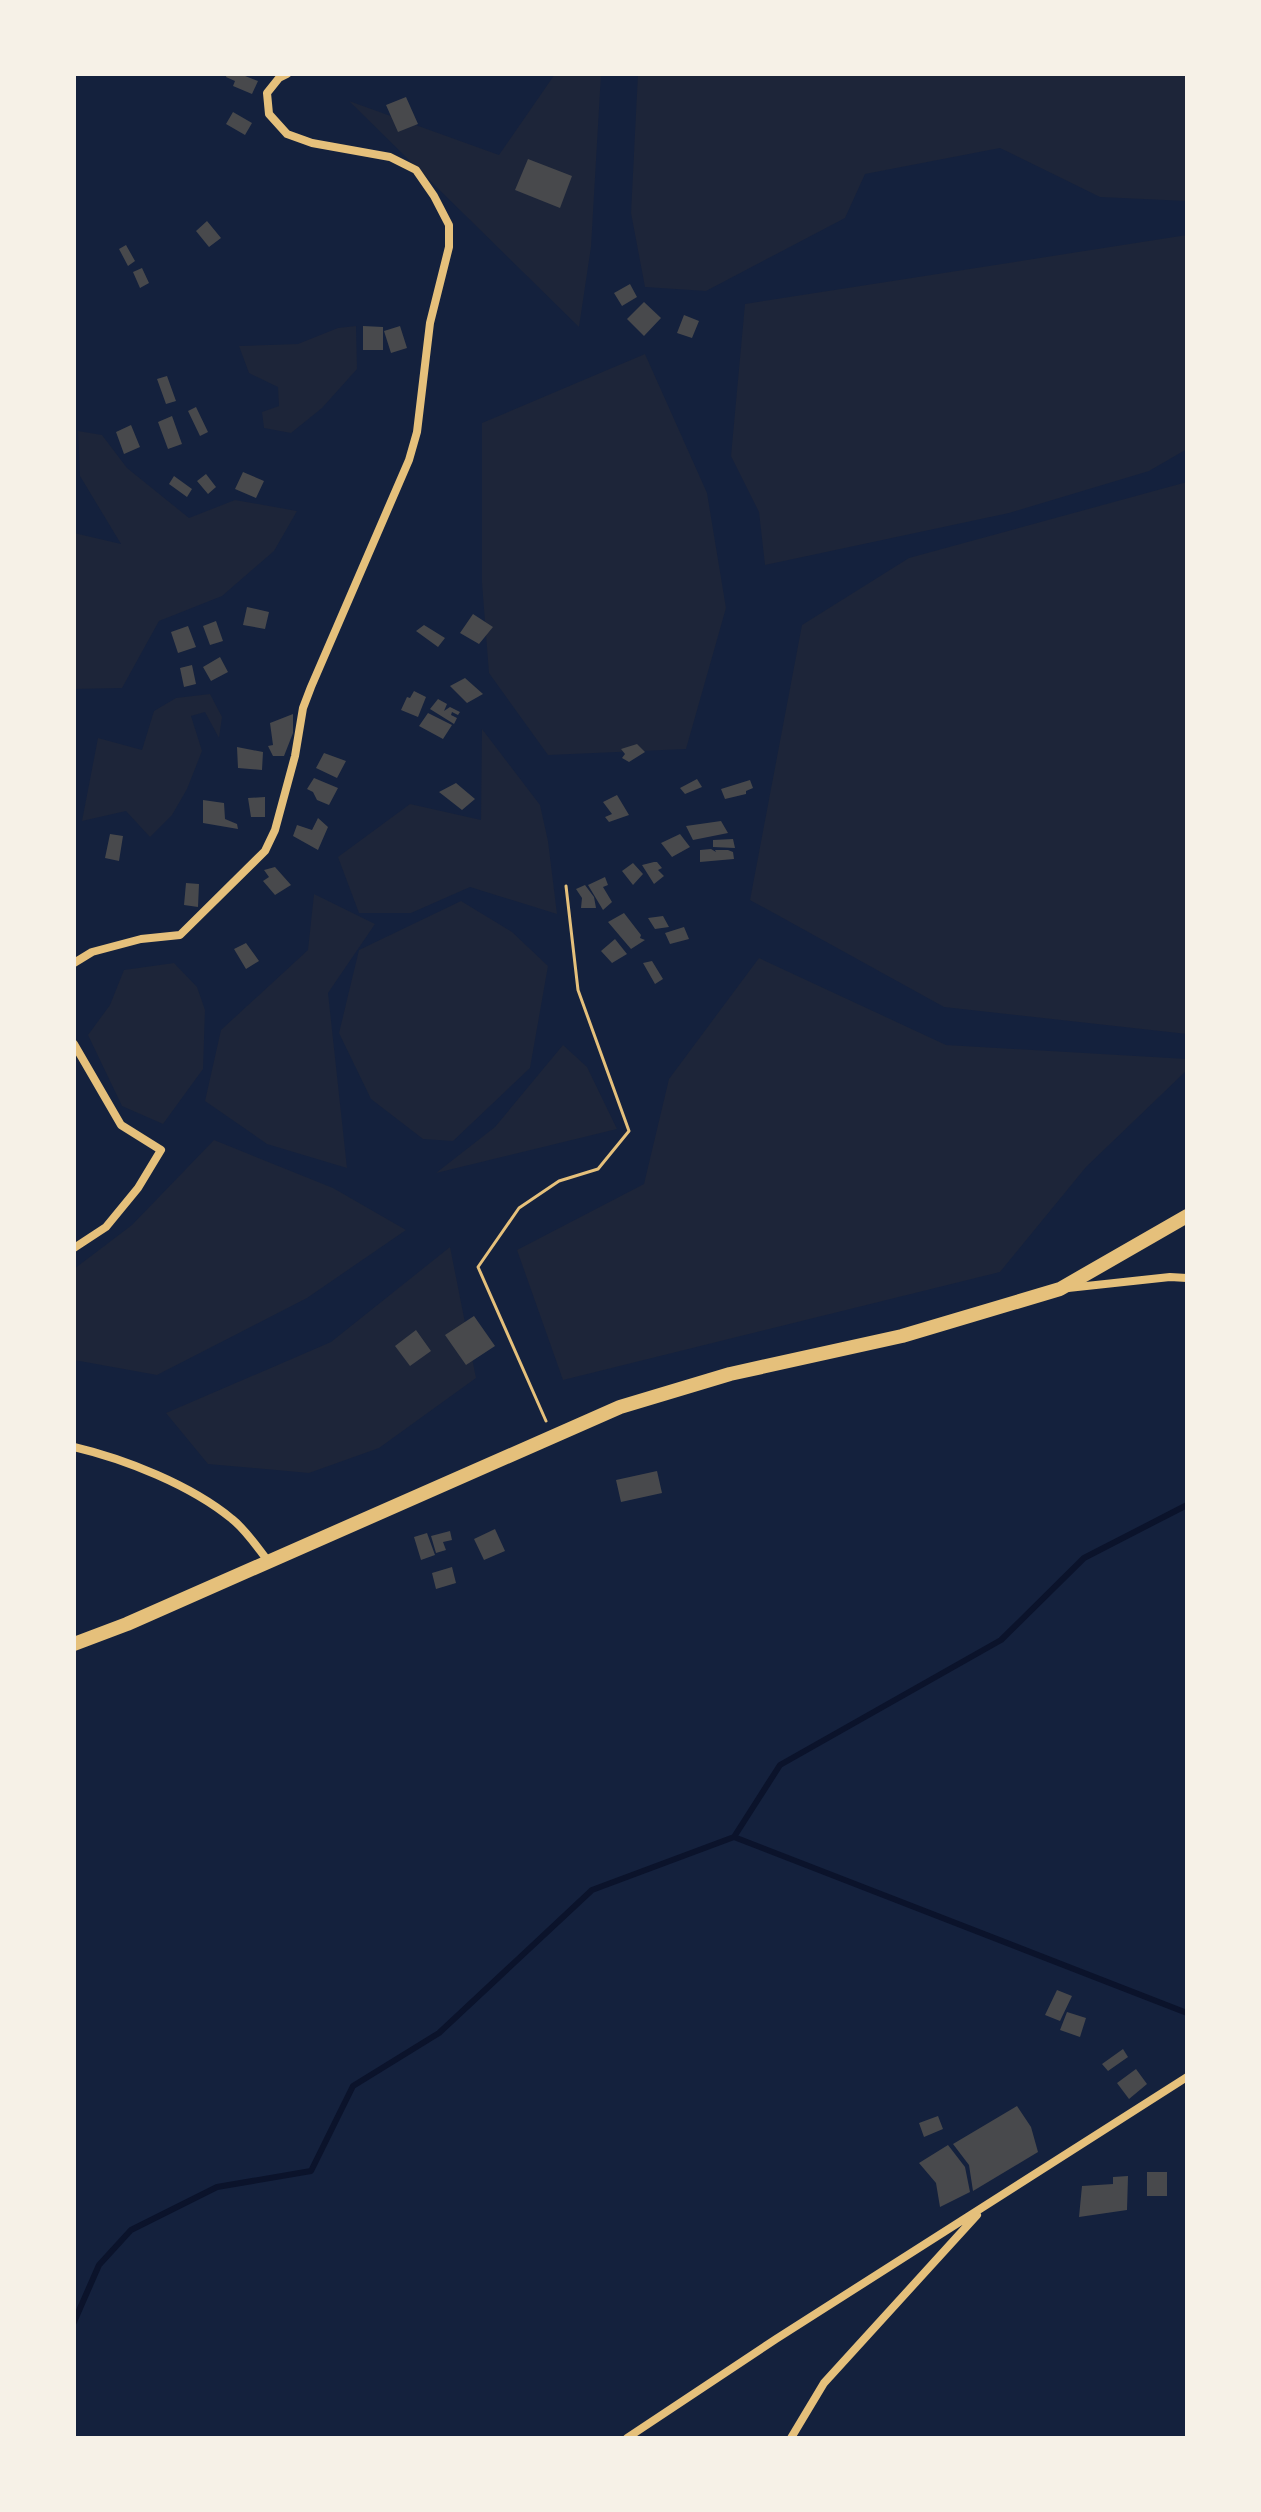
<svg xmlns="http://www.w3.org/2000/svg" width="1261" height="2512" viewBox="0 0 1261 2512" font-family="Rubik,sans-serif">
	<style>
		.green { fill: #1d2539 }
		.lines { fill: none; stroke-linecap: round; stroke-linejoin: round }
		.stream { stroke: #0b132b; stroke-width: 6 }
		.building { fill: #48494c }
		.path { stroke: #e5c07b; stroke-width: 3 }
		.minor { stroke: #e5c07b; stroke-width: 8 }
		.secondary { stroke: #e5c07b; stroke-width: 14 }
	</style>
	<rect width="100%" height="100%" fill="#14213d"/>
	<!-- green -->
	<path class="green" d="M555 74H601L591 247 579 327 349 101 499 155Z
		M638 74H1187V201L1100 197 1000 148 865 174 845 218 706 291 645 287 631 213Z
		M1187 235V449L1149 471 1009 513 765 565 759 512 731 456 745 304Z
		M356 326 357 369 322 408 291 433 264 428 262 412 279 406 278 387 249 373 239 346 298 344 338 328Z
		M645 354 707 493 726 608 686 749 548 755 489 673 482 583V423Z
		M78 431 102 435 127 468 189 518 235 500 297 511 274 551 222 596 159 621 122 688 74 689V533L121 544 80 476Z
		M1187 482V1034L944 1007 750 900 802 625 909 558Z
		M210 694 222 717 219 738 205 712 191 716 202 751 187 789 172 815 150 837 126 811 82 821 98 738 142 750 154 711 176 698Z
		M482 729 540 805 548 841 557 914 470 887 411 913H359L338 857 410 804 481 820Z
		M314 894 375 924 328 993 347 1168 267 1144 205 1101 221 1030 308 950Z
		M461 901 512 932 548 966 530 1068 453 1141 423 1139 371 1099 339 1033 359 950Z
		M759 958 946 1045 1187 1059V1070L1086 1167 1000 1272 563 1380 517 1250 644 1184 669 1079Z
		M174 963 197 987 205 1010 203 1069 163 1124 122 1106 88 1035 110 1005 124 970Z
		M563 1045 587 1067 617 1129 436 1173 495 1127Z
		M214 1140 333 1188 406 1230 307 1298 157 1375 74 1360V1269L132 1225Z
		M450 1247 476 1378 379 1448 309 1473 208 1464 166 1413 331 1342Z"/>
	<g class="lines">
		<!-- stream -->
		<path class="stream" d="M734 1837 780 1765 1001 1640 1084 1558 1187 1505
			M74 2322 99 2265 131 2230 217 2187 311 2171 353 2086 439 2033 592 1890 734 1837 1187 2013"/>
	</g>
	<!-- building -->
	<path class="building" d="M227 74H240L258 81 252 94 233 86 235 81 226 77Z
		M406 97 418 124 398 132 386 105Z
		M233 112 252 123 245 135 226 124Z
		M528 159 572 176 560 208 515 190Z
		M207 221 221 238 209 247 196 231Z
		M126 245 135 261 128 266 119 249Z
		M142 268 149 283 140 288 133 272Z
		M630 284 637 297 622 306 614 293Z
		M644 302 661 318 644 336 627 319Z
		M684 315 699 321 692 338 677 333Z
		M363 326 383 327V350H363Z
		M400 326 407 348 391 353 384 331Z
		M167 376 176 401 166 404 157 379Z
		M196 407 208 432 200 436 188 411Z
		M172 416 182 444 168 449 158 422Z
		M131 425 140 447 124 454 116 432Z
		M243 472 264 481 256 498 235 489Z
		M206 474 216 487 208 494 197 481Z
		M174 476 192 489 187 497 169 484Z
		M247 607 269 612 265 629 243 625Z
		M473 614 493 627 479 644 460 633Z
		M216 621 223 641 210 645 203 626Z
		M424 625 445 638 438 647 416 631Z
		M188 626 196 647 178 653 171 632Z
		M220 657 228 672 211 681 203 667Z
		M192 665 196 684 184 687 180 668Z
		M465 678 483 694 467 703 450 686Z
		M414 691 426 697 418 717 401 710 407 697 410 698Z
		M438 699 447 704 444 711 450 707 460 712 458 715 452 712 451 715 457 718 454 724 430 709Z
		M428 713 452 725 443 739 419 726Z
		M293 714V733L284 756H273L268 746 273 745 270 723Z
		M637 744 645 752 629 762 622 758 625 754 621 749Z
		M237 747 263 752 262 770 238 768Z
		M324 753 346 761 337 778 316 768Z
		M314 778 338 788 329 805 317 800 313 792 307 789Z
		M697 779 702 787 685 794 680 788Z
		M750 780 753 788 746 791V794L725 799 721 789Z
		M456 783 475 799 462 810 439 792Z
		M617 795 629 815 609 822 605 817 612 814 603 802Z
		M265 797V817H251L248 798Z
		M203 800 224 803 225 819 237 824 238 829 203 823Z
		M318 818 328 827 318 850 293 836 297 825 312 830Z
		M721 821 728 833 693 840 686 826Z
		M110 834 123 836 119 861 105 858Z
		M680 834 690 847 672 857 661 843Z
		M733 839 735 848 713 847V840Z
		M711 849 716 852 715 850H728L733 852 734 859 700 862V850Z
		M654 862H657L662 868 658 870 664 876 654 884 642 865Z
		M633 863 643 874 633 885 622 871Z
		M275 867 291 885 275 895 263 881 269 877 264 870Z
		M605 877 608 885 603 887 612 902 603 910 588 885Z
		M186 883 199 884 198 907 184 905Z
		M585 885 594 897 596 908H581L582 898 576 889Z
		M624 913 641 935 640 938 645 940 631 949 608 922Z
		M663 916 669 927 655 929 648 918Z
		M684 927 689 939 670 944 665 933Z
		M615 939 627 954 612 963 601 951Z
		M246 943 259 961 246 969 234 949Z
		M652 961 663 979 655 984 643 963Z
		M474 1316 495 1346 466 1365 445 1335Z
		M416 1330 431 1351 410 1366 395 1346Z
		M657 1471 662 1493 621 1502 616 1480Z
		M495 1529 505 1551 484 1560 474 1539Z
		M450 1531 452 1540 443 1542 446 1550 436 1553 431 1536Z
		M427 1533 435 1555 421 1560 414 1537Z
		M452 1567 456 1583 436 1589 432 1573Z
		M1057 1990 1072 1996 1060 2021 1045 2015Z
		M1067 2012 1086 2018 1080 2037 1060 2030Z
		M1123 2049 1128 2057 1108 2071 1102 2064Z
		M1136 2069 1147 2084 1129 2099 1117 2083Z
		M1017 2106 1031 2127 1038 2152 973 2191 969 2165 953 2144Z
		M938 2116 943 2129 924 2137 919 2123Z
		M948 2145 965 2167 970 2192 940 2207 936 2183 919 2163Z
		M1147 2172H1167V2196H1147Z
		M1128 2176 1127 2210 1079 2217 1082 2186 1113 2184V2177Z"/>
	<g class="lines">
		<!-- path -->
		<path class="path" d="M546 1421 478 1267 519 1208 559 1181 598 1169 629 1131 578 990 566 886"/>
		<!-- minor -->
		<path class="minor" d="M74 963 92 952 141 939 180 935 265 851 275 830 295 756 303 708 311 687 409 460 417 432 430 323 449 247V225L434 196 416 170 390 157 312 143 287 134 269 114 267 93 279 78 287 74
			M74 1044 121 1125 161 1150 138 1188 106 1227 74 1248
			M1068 1288 1170 1277 1187 1278
			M74 1447C125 1459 191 1485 232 1519 246 1530 257 1547 268 1561
			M627 2438 776 2339 1187 2077
			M791 2438 824 2383 977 2215"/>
		<!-- secondary -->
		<path class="secondary" d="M74 1644 127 1624 620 1407 730 1374 902 1336 1060 1289 1187 1216"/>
	</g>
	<!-- border -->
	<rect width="1261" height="2512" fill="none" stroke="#f6f1e7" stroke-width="152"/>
</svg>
